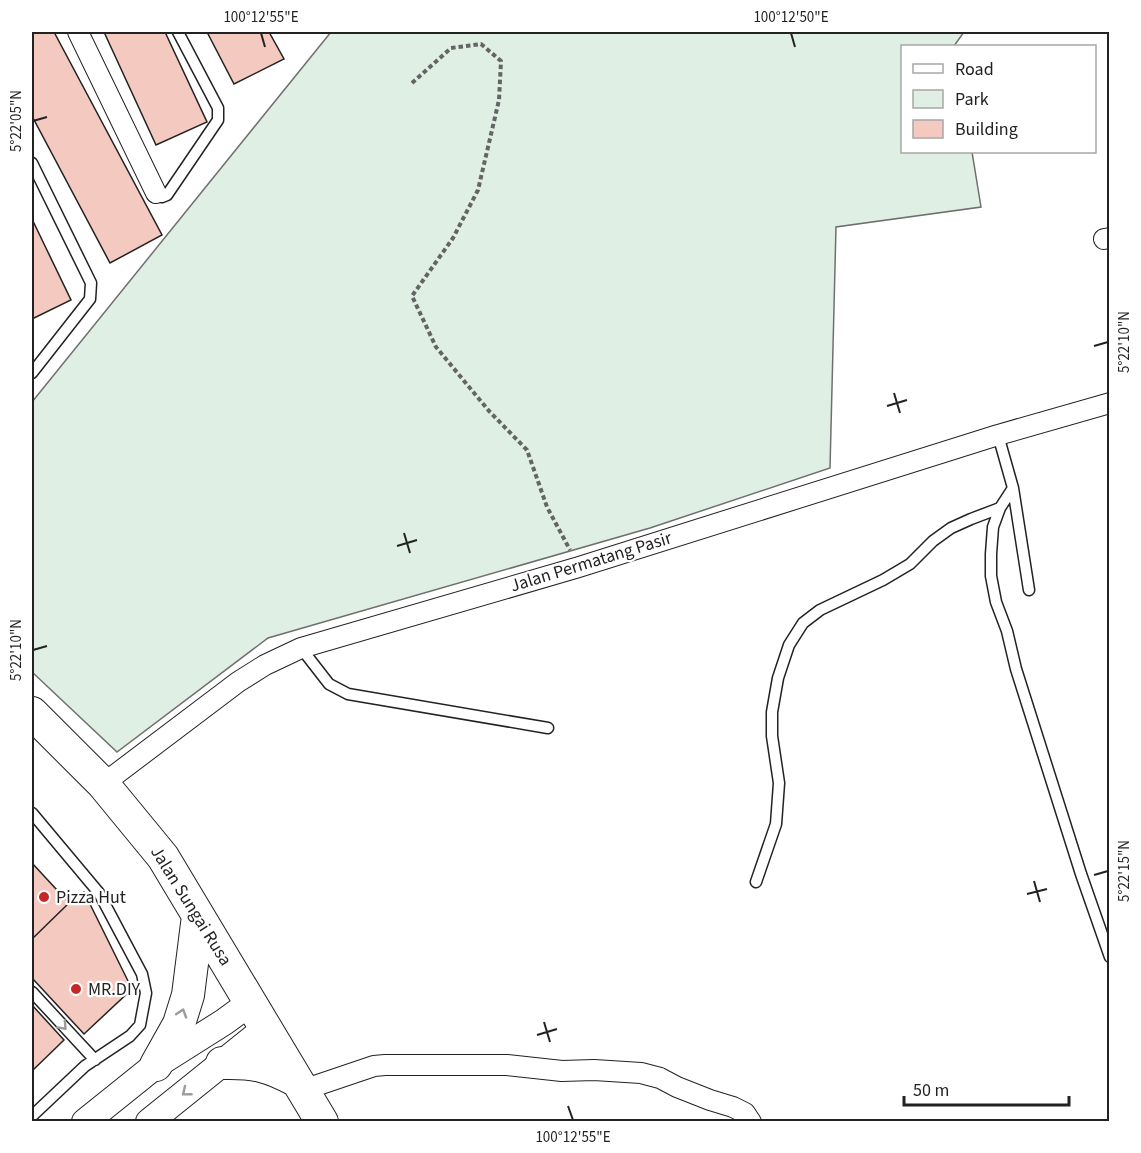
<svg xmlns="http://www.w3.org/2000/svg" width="1141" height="1153" viewBox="0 0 1141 1153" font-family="'Source Sans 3',sans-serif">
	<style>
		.green { fill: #e0efe3; stroke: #6f6f6f; stroke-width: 1.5 }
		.building { fill: #f3c9c0; stroke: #222; stroke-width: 1.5 }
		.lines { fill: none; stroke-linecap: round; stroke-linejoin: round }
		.service-casing { stroke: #222; stroke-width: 13 }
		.minor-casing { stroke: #222; stroke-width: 22 }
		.tertiary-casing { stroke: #222; stroke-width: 28 }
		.primary-casing { stroke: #222; stroke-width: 34 }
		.path { stroke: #646464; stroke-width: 4; stroke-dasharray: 4.5 3; stroke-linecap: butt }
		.service { stroke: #fff; stroke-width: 10 }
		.minor { stroke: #fff; stroke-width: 20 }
		.tertiary { stroke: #fff; stroke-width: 26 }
		.primary { stroke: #fff; stroke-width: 32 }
		.oneway { stroke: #9c9c9c }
		.ticks { fill: none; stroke: #222; stroke-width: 2 }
		.poi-dot { fill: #c62828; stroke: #fff; stroke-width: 2 }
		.labels { text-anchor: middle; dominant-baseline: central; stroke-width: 4.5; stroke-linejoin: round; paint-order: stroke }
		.street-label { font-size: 18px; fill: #222; stroke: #fff }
		.poi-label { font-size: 18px; fill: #222; stroke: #fff; text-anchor: start }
		.neatline { fill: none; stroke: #222; stroke-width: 2 }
		.ticks-label { font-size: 15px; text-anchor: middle; fill: #222 }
	</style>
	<rect width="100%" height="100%" fill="#fff"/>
	<!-- green -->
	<path class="green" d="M331 32H964L954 46H902V152H972L981 207 836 227 830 468 650 528 268 638 117 752 32 672V402Z"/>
	<!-- building -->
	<path class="building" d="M32 32H54L162 235 110 263 32 116Z
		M104 32H165L207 122 156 145Z
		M207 32H269L284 59 234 84Z
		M32 219 71 300 32 319Z
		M32 863 69 903 32 939Z
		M84 892 132 989 84 1034 32 978V939L69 903Z
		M32 1005 64 1040 32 1071Z"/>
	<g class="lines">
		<!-- service casing -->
		<g class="service-casing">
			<path id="service" d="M32 163 91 283 90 299 32 373
				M156 193 162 197 167 195 218 120V108L178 32
				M998 435 1013 488 1029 590
				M1013 488 1000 508 993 527 991 554V576L996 602 1007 631 1016 669 1081 874 1110 957
				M301 648 329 684 348 694 548 728
				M32 813 99 893 142 974 146 993 140 1025 130 1036 85 1066 32 1116
				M756 882 776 824 779 783 772 736V712L778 678 789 645 803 623 820 610 883 580 910 564 933 541 951 528 971 519 1000 508
				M32 992 95 1060"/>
		</g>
		<!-- minor casing -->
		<g class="minor-casing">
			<path id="minor" d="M78 32 156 193
				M1104 239 1110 238
				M103 784 238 682 265 665 301 648 579 567 998 435 1110 403
				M303 1090 374 1066 385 1065H507L562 1071 594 1070 641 1073 660 1078 677 1087 710 1100 733 1107 745 1113 751 1122"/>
		</g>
		<!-- tertiary casing -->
		<g class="tertiary-casing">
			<path id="tertiary" d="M85 1122 156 1065 224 1022 250 1003
				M149 1122 266 1028"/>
		</g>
		<!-- primary casing -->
		<g class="primary-casing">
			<path id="primary" d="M32 713 103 784 163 857 322 1122
				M222 1063C254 1062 269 1066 297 1081
				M156 1065 179 1024 188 995 198 916"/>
		</g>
		<!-- path -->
		<path class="path" d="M412 83 451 48 481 44 501 61 499 100 478 190 453 238 412 296 436 347 489 411 527 450 547 507 570 550"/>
		<!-- service -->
		<use href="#service" class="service"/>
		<!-- minor -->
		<use href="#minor" class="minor"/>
		<!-- tertiary -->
		<use href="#tertiary" class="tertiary"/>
		<!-- primary -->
		<use href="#primary" class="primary"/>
	</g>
	<!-- one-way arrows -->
	<defs><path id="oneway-chevron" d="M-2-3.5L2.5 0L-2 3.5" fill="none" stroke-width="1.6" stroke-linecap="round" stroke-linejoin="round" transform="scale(1.5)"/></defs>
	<g class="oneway">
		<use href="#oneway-chevron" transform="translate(182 1013) rotate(-72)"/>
		<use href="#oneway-chevron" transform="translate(63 1026) rotate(47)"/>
		<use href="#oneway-chevron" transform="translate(186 1092) rotate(141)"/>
	</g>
	<!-- ticks -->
	<path class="ticks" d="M261 33 265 47M791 33 795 47M33 121 47 117M1094 346 1108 342M894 393 900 413M887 406 907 400M404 533 410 553M397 546 417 540M33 650 47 646M1094 875 1108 871M1034 881 1040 902M1027 894 1047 889M544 1022 550 1042M537 1035 557 1029M568 1106 573 1120"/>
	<!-- markers -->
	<g class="poi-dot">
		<circle cx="44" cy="897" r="6"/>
		<circle cx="76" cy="989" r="6"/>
	</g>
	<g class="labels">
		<!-- street labels -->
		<g class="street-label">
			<text transform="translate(591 562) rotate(-17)">Jalan Permatang Pasir</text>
			<text transform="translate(191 906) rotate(58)">Jalan Sungai Rusa</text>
		</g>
		<!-- poi labels -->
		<g class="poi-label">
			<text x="56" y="897">Pizza Hut</text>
			<text x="88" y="989">MR.DIY</text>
		</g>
	</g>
	<!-- border -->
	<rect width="1141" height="1153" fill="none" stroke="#ffffff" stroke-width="66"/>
	<!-- legend -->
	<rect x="901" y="45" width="195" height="108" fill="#ffffff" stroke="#a7a7a7" stroke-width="1.5"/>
	<rect x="913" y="64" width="30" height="9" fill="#ffffff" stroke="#a7a7a7" stroke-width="1.5"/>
	<text x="955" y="75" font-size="18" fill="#222222">Road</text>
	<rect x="913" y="90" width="30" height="18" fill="#e0efe3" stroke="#a7a7a7" stroke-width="1.5"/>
	<text x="955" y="105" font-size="18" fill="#222222">Park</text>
	<rect x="913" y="120" width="30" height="18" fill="#f3c9c0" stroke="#a7a7a7" stroke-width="1.5"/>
	<text x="955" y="135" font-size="18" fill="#222222">Building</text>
	<!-- scale -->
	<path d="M904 1096v9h165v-9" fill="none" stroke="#222222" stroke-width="3"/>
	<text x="913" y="1096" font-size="18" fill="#222222" stroke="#ffffff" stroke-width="4.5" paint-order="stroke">50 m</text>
	<rect x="33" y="33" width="1075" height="1087" class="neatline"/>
	<g class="ticks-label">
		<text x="261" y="22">100°12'55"E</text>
		<text x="791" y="22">100°12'50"E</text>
		<text transform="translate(16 121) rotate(-90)" y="5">5°22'05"N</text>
		<text transform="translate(1124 342) rotate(-90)" y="5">5°22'10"N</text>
		<text transform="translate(16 650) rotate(-90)" y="5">5°22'10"N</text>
		<text transform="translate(1124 871) rotate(-90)" y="5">5°22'15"N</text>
		<text x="573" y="1142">100°12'55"E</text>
	</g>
</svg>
